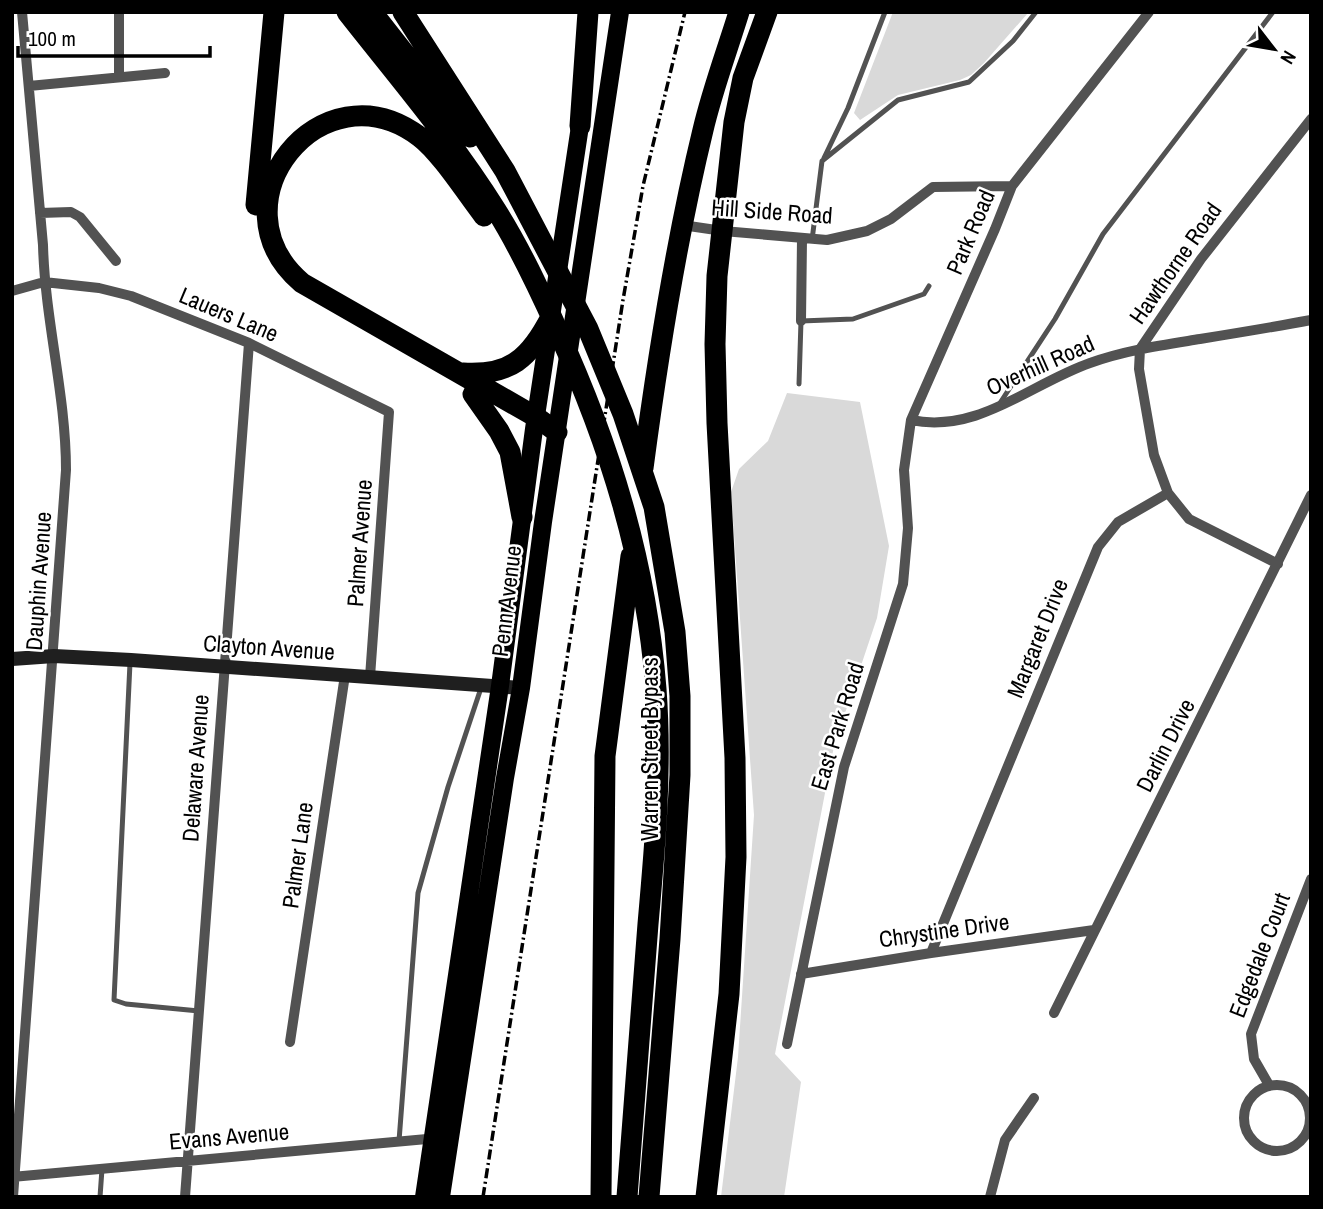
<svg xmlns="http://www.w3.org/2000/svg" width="1323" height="1209" viewBox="0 0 1323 1209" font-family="'Archivo Narrow',sans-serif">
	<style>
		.green { fill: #d9d9d9 }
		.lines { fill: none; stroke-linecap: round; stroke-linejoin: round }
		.lane { stroke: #525252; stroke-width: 5 }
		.street { stroke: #525252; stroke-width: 10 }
		.secondary { stroke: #1f1f1f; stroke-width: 14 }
		.primary { stroke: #000; stroke-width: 18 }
		.highway { stroke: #000; stroke-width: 21 }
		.rail { stroke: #000; stroke-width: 3.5; stroke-dasharray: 10 3.5 2 3.5; stroke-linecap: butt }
		.labels { text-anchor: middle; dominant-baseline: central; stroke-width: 5; stroke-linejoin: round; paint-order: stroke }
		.street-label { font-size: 23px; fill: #000; stroke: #fff }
	</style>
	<rect width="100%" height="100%" fill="#fff"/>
	<!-- green -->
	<path class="green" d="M893 12H1026L1028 13 984 63 971 75 960 80 898 95 860 120 854 113Z
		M787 393 860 402 889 546 877 618 834 746 775 1054 801 1082 784 1197H721L738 1057 754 815 731 492 739 469 768 441Z"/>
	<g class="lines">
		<!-- lane -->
		<path class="lane" d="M824 158 848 108 885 12
			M812 240 822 161 898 100 969 82 1013 41 1036 12
			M799 384 801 321 853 319 924 294 929 286
			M1000 403 1055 319 1103 234 1273 12
			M130 663 114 1000 126 1004 199 1011
			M399 1141 418 893 448 787 481 688
			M100 1197 102 1169"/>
		<!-- street -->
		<path class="street" d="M119 12V76
			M29 86 165 73
			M40 213 71 212 80 217 116 261
			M682 225 723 231 827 240 867 231 891 219 933 187 1012 186
			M12 291 44 282 99 288 131 296 249 343 389 412 370 677
			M801 321 802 239
			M911 420C978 434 1030 384 1090 363 1126 350 1163 345 1200 339 1237 333 1274 327 1311 320
			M1278 564 1189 519 1168 493 1154 455 1139 369 1140 349 1201 259 1311 119
			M931 953 1098 547 1118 522 1168 493
			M801 974 931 953 1094 930
			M1054 1013 1311 495
			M290 1042 345 675
			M787 1044 844 767 903 584 908 528 904 470 911 420 995 229 1012 186 1149 12
			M1244 1118a33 33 0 1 1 66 0a33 33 0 1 1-66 0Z
			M1269 1085 1254 1059 1251 1034 1311 879
			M12 1177 438 1138
			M13 1197 66 470C66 395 45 321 43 245L22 12
			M185 1197 249 343
			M990 1197 1005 1140 1034 1098"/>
		<!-- secondary -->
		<path class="secondary" d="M12 659 54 656 131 660 521 688"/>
		<!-- primary -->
		<path class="primary" d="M424 1197 500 686 534 429 582 113
			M441 1197 505 778 521 688 543 522 620 12"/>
		<!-- highway -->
		<path class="highway" d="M347 12C398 77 453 141 496 210 520 248 539 289 557 329 610 445 646 561 656 689 662 768 655 846 648 924 641 1015 634 1106 627 1197
			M372 12 470 137
			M403 12 505 171 588 329 623 414 654 507 675 632 680 696V775L670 939 649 1197
			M580 126 588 12
			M256 205 274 12
			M484 216C467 194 440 152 420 137 321 62 209 204 302 283L536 417 557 432
			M463 373C510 376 530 358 551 317
			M473 394 499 431 510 452 522 517
			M643 468C658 355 676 241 703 130 712 91 727 51 739 12
			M601 1197 605 756 631 556
			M706 1197 729 994 736 857 735 758 717 423 715 344 717 276 734 122 743 78 767 12"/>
		<!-- rail -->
		<path class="rail" d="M483 1197 623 300 643 186 685 12"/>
	</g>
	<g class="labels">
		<!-- street labels -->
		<g class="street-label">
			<text transform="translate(772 211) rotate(4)">Hill Side Road</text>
			<text transform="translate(970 232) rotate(-67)">Park Road</text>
			<text transform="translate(1175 263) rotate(-55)">Hawthorne Road</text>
			<text transform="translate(229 314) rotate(23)">Lauers Lane</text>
			<text transform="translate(1040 365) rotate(-24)">Overhill Road</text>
			<text transform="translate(359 543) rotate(-86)">Palmer Avenue</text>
			<text transform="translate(38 581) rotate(-86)">Dauphin Avenue</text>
			<text transform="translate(506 601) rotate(-83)">Penn Avenue</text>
			<text transform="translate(1037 638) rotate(-68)">Margaret Drive</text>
			<text transform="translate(269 647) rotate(4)">Clayton Avenue</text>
			<text transform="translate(837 726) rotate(-73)">East Park Road</text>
			<text transform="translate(1165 745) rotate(-63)">Darlin Drive</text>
			<text transform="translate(649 749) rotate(-90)">Warren Street Bypass</text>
			<text transform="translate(195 768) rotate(-86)">Delaware Avenue</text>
			<text transform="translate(297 855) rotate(-82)">Palmer Lane</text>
			<text transform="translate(944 930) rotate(-8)">Chrystine Drive</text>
			<text transform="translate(1259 955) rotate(-69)">Edgedale Court</text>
			<text transform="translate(229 1136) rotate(-5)">Evans Avenue</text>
		</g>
	</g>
	<!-- border -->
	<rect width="1323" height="1209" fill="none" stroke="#000000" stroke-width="28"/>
	<!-- north arrow -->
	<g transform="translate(1274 49) rotate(121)" stroke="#ffffff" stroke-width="5" paint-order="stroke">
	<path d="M0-5L12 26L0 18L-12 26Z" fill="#000000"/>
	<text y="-10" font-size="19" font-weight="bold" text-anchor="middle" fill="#000000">N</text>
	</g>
	<!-- scale -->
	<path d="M18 46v10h192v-10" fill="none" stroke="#000000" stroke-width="3.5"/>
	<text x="28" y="46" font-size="21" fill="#000000" stroke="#ffffff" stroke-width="5" paint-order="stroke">100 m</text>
</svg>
